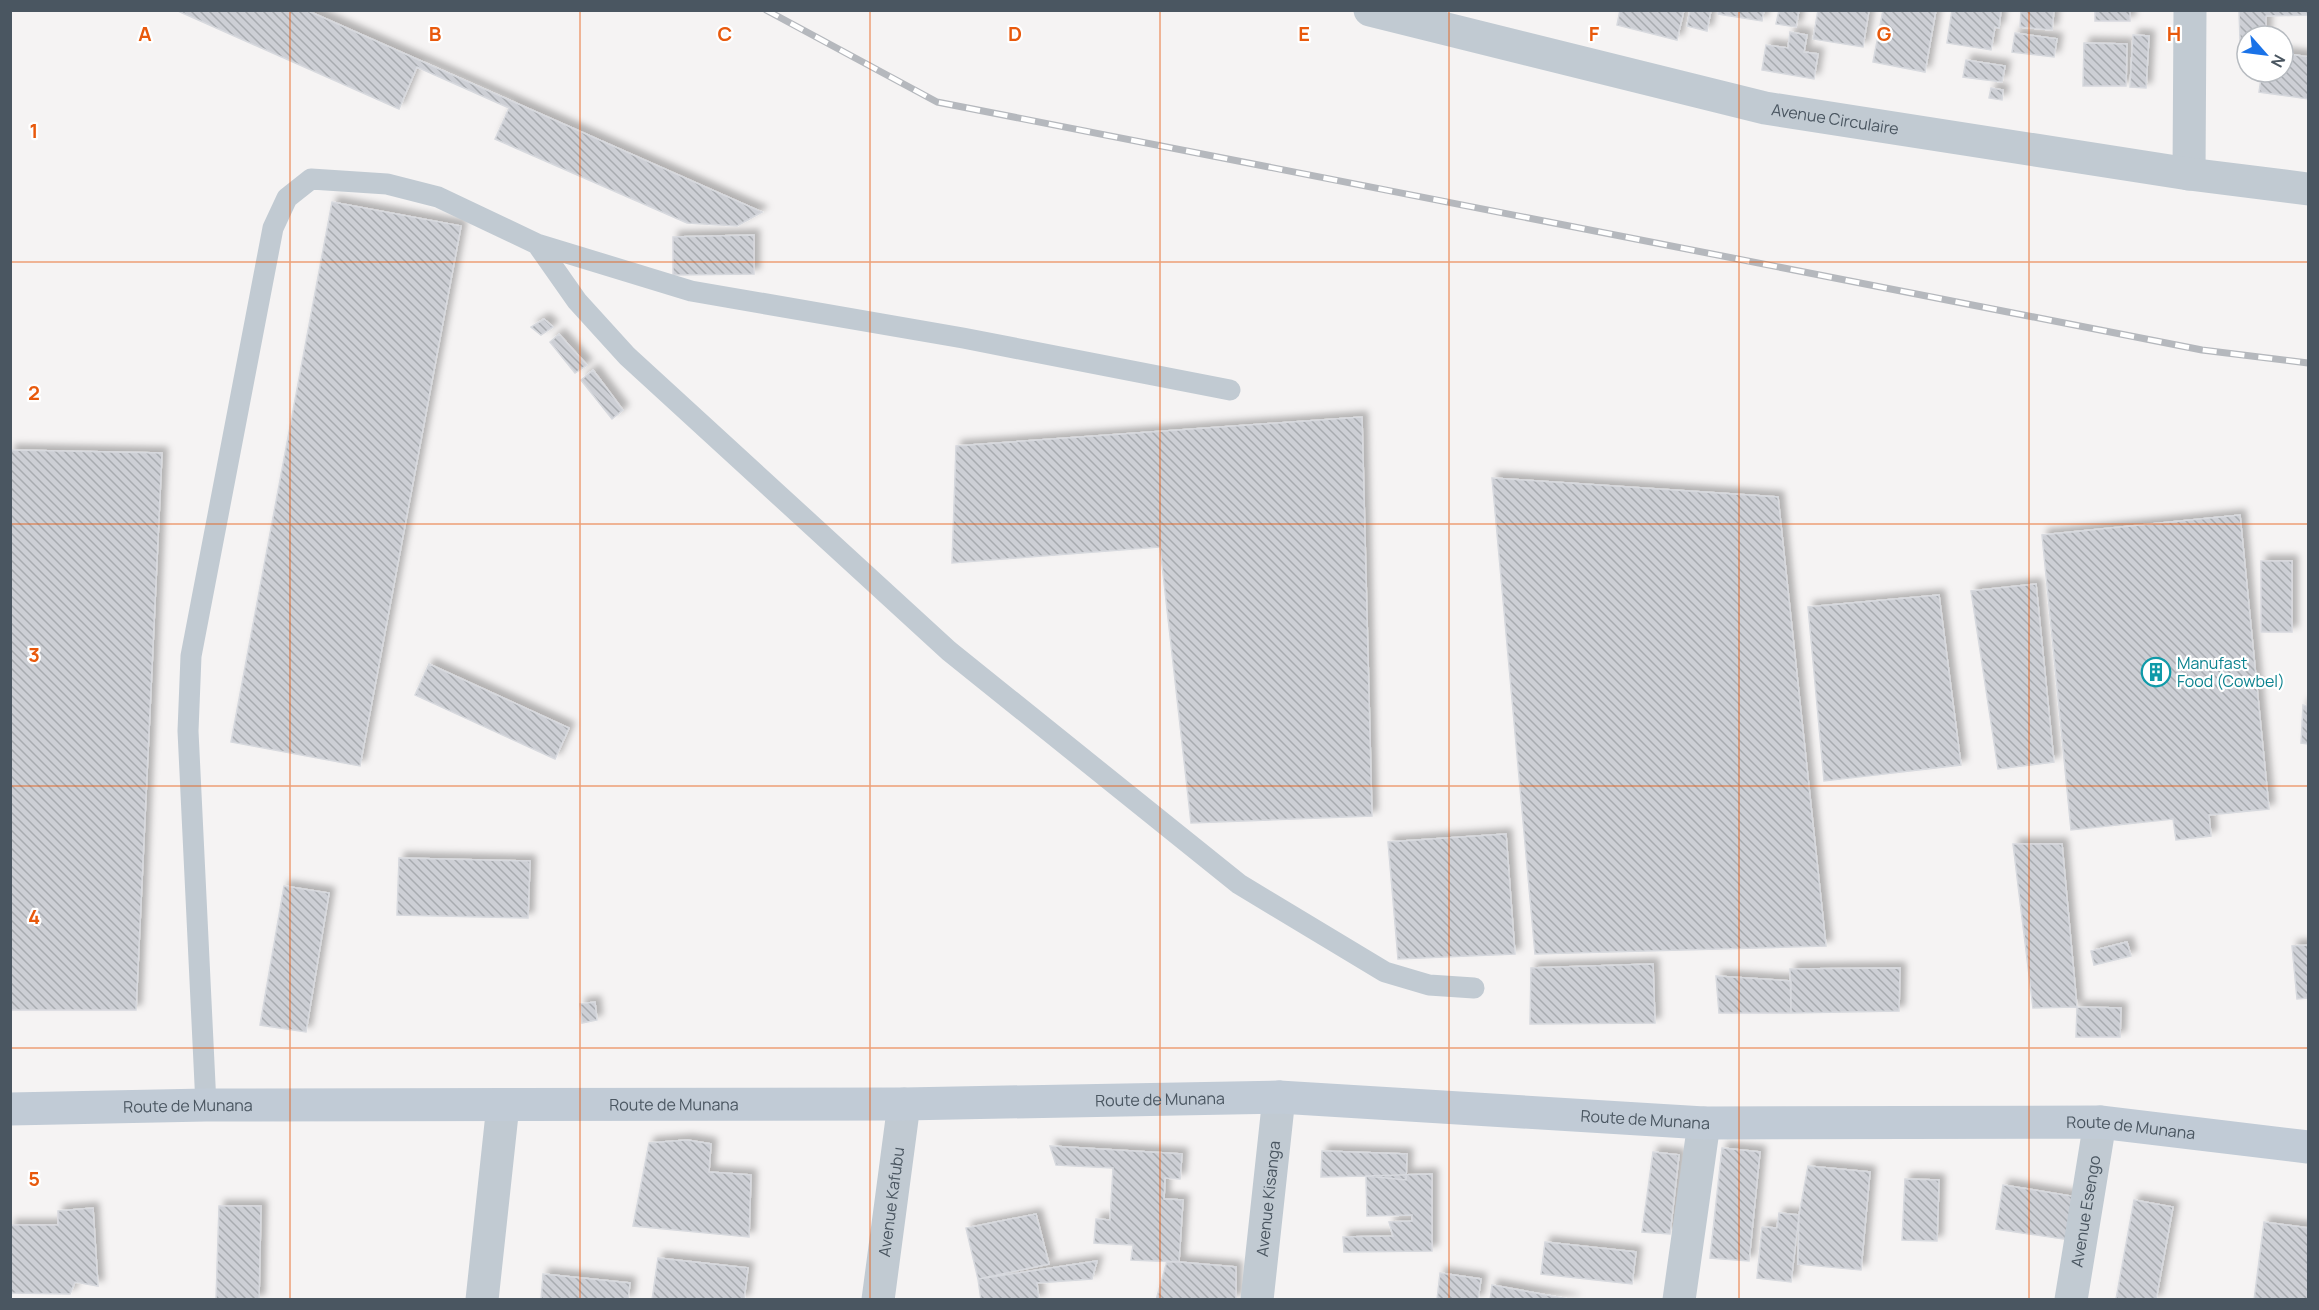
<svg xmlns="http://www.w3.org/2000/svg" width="2319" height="1310" viewBox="0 0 2319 1310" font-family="Manrope,sans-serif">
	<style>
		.building { fill: url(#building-back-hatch); stroke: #d7d9de; stroke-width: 1.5; filter: url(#shadow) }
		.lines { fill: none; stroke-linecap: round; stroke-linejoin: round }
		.service { stroke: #c1cad2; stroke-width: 21 }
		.minor { stroke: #c1cad2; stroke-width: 33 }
		.tertiary { stroke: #c1cad2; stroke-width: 33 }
		.secondary { stroke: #c1cbd6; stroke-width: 33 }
		.rail-casing { stroke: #b5b8bd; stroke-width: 7 }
		.rail { stroke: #fff; stroke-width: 4.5; stroke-dasharray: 14; stroke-linecap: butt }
		.grid { fill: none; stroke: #e8590c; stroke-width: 1.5; stroke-opacity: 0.55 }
		.labels { text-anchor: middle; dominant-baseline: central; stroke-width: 4.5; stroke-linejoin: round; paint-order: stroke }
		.street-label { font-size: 16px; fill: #4a5661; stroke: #fff }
		.culture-label { font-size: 16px; fill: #0d838f; stroke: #fff; text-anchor: start }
		.grid-label { font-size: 20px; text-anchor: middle; font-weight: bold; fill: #e8590c; stroke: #fff; stroke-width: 4.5; stroke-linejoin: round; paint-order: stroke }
	</style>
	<defs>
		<pattern id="building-back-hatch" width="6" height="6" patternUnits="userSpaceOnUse" patternTransform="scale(1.5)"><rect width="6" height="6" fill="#cdcfd5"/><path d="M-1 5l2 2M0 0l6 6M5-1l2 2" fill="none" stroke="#a8abb0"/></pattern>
		<filter id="shadow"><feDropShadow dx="5.5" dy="-5.5" stdDeviation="3" flood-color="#0004"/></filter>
	</defs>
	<rect width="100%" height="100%" fill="#f5f3f3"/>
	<!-- building -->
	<path class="building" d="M306 10 762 212 737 226 687 223 495 139 509 108 417 67 399 109 178 11Z
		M1620 10H1684L1677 40 1617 25Z
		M1690 10H1711L1707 31 1687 26Z
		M1718 10H1764L1762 21 1718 14Z
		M1779 10H1799L1796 27 1776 24Z
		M1818 10H1869L1863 47 1813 39Z
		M1883 10H1936L1925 72 1873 62Z
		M1952 10H2001L1999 28 1995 27 1991 50 1947 43Z
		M2021 10H2054L2052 30 2020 27Z
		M2095 10H2130V21H2095Z
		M2239 10H2308V15L2266 16V36H2247V40H2240Z
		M1790 32 1807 35 1804 52 1818 54 1814 79 1762 70 1766 45 1788 48Z
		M2015 33 2057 39 2054 57 2012 52Z
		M2133 35 2149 36 2146 88 2130 87Z
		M2084 43 2127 44 2126 86H2083Z
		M2283 53 2308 57V99L2259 92 2262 72H2283Z
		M1966 60 2005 66 2002 82 1963 77Z
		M1991 88 2003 90 2002 100 1989 98Z
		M332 202 461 226 360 766 231 742Z
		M754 235V274L673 275V237Z
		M544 319 553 327 541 335 531 327Z
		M559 334 587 365 575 373 550 342Z
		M593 370 623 410 612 419 581 380Z
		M1362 417 1372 816 1191 823 1160 547 952 563 956 446Z
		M10 450 162 453 136 1010H10Z
		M1492 478 1778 497 1826 946 1535 954Z
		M2240 515 2269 809 2209 815 2211 836 2176 840 2173 819 2071 830 2042 535Z
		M2261 561H2292V632H2261Z
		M2036 584 2054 762 1998 769 1971 591Z
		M1939 595 1961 765 1824 781 1808 607Z
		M429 664 569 728 555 759 415 695Z
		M2303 705 2308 706V744L2301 743Z
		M1506 834 1515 954 1398 959 1388 842Z
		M2013 844H2062L2077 1007 2033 1008Z
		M399 858 530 861 528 918 397 915Z
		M284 886 329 893 306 1032 260 1025Z
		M2127 942 2131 956 2094 965 2091 951Z
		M2308 945V998L2297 999 2292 946Z
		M1653 964 1655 1023 1530 1024 1531 968Z
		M1900 968 1899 1011 1791 1013 1790 969Z
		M1716 976 1791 981V1013H1719Z
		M595 1002 597 1020 582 1023 580 1004Z
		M2077 1007 2121 1008 2120 1037H2076Z
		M687 1140 711 1144 709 1172 751 1175 749 1237 633 1226 649 1143Z
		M1050 1146 1182 1154 1180 1179 1165 1178 1164 1199 1183 1200 1179 1262 1131 1260 1133 1245 1094 1243 1096 1219 1110 1220 1113 1168 1056 1165Z
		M1722 1148 1760 1152 1749 1261 1710 1258Z
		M1322 1151 1407 1154 1406 1180 1366 1176 1321 1177Z
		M1653 1152 1679 1155 1670 1234 1642 1232Z
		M1808 1166 1870 1172 1861 1270 1798 1264 1799 1215Z
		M1432 1174V1251L1344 1252 1343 1237 1393 1236 1389 1222 1412 1221V1215L1367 1216 1366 1176Z
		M1905 1179 1939 1180 1937 1241 1902 1240Z
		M2003 1185 2077 1197 2070 1240 1996 1229Z
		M2134 1200 2173 1207 2156 1300 2116 1299Z
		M219 1206H261L259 1300H216Z
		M93 1208 98 1286 75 1282 70 1294 10 1293V1225H58V1211Z
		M1779 1213 1799 1215 1791 1282 1757 1278 1762 1227 1777 1228Z
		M1036 1214 1049 1264 978 1279 966 1228Z
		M2264 1222 2308 1228V1300H2254Z
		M1545 1242 1636 1252 1632 1284 1541 1274Z
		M658 1258 748 1268 744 1300H652Z
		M1097 1261 1092 1279 1037 1283 1039 1300H981L978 1279Z
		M1167 1261 1236 1267V1300H1156Z
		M1440 1273 1481 1279 1478 1300H1437Z
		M543 1274 630 1283 628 1300H541Z
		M1492 1285 1574 1300H1490Z"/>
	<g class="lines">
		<!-- service -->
		<path class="service" d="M537 244 577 301 627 356 949 651 1239 884 1385 972 1429 985 1474 988
			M206 1105 188 731 191 656 273 228 287 198 311 179 387 184 438 197 537 244 691 291 963 338 1230 390"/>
		<!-- minor -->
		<g class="minor">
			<path d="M2189 174 2190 10"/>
			<path d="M482 1300 503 1105"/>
			<path id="s1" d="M878 1300 904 1104"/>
			<path id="s2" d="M1257 1300 1279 1097"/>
			<path d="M1679 1300 1704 1123"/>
			<path id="s3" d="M2071 1300 2100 1122"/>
		</g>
		<!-- tertiary -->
		<path class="tertiary" id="s4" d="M1370 10 1765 108 2189 174 2308 189"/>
		<!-- secondary -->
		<path class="secondary" id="s5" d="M10 1109 206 1105 904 1104 1279 1097 1704 1123 2100 1122 2308 1147"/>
		<!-- rail casing -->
		<g class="rail-casing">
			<path id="rail" d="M766 10 937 102 2202 350 2308 363"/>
		</g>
		<!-- rail -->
		<use href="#rail" class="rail"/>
	</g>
	<!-- grid -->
	<path class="grid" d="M290 10V1300M580 10V1300M870 10V1300M1160 10V1300M1449 10V1300M1739 10V1300M2029 10V1300M10 262H2308M10 524H2308M10 786H2308M10 1048H2308"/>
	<!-- icons -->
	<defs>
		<g id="building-ring" transform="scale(1.5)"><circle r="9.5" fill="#fff" stroke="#0f9aa8" stroke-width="1.5"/><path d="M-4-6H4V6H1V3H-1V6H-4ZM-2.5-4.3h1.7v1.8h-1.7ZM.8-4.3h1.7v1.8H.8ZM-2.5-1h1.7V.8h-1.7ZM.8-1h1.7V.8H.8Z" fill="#0f9aa8"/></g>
	</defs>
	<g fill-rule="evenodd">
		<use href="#building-ring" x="2156" y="672"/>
	</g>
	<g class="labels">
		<!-- street labels -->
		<g class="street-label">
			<text stroke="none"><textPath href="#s4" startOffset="478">Avenue Circulaire</textPath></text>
			<text stroke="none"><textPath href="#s5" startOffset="1150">Route de Munana</textPath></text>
			<text stroke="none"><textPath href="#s5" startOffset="664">Route de Munana</textPath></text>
			<text stroke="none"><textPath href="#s5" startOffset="178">Route de Munana</textPath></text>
			<text stroke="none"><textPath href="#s5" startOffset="1636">Route de Munana</textPath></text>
			<text stroke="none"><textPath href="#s5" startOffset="2122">Route de Munana</textPath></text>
			<text stroke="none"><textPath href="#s2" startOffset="102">Avenue Kisanga</textPath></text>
			<text stroke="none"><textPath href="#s1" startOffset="99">Avenue Kafubu</textPath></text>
			<text stroke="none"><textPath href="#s3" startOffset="90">Avenue Esengo</textPath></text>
		</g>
		<!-- culture labels -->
		<g class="culture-label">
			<text x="2177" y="663">Manufast<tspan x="2177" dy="18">Food (Cowbel)</tspan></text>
		</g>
	</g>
	<g class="grid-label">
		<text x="145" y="41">A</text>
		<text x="435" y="41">B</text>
		<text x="725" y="41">C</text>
		<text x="1015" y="41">D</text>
		<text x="1304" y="41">E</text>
		<text x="1594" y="41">F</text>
		<text x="1884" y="41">G</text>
		<text x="2174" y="41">H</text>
		<text x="34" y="138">1</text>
		<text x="34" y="400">2</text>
		<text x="34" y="662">3</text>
		<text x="34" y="924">4</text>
		<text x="34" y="1186">5</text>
	</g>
	<!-- border -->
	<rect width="2319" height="1310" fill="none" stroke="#4a5661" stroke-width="24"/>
	<!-- north arrow -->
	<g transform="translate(2265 54) rotate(118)"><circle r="28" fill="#ffffff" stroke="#b7bbc0" stroke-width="1.5"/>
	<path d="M0-4.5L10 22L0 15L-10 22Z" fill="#1a73e8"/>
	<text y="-9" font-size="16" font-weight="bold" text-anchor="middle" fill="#4a5661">N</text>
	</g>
</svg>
